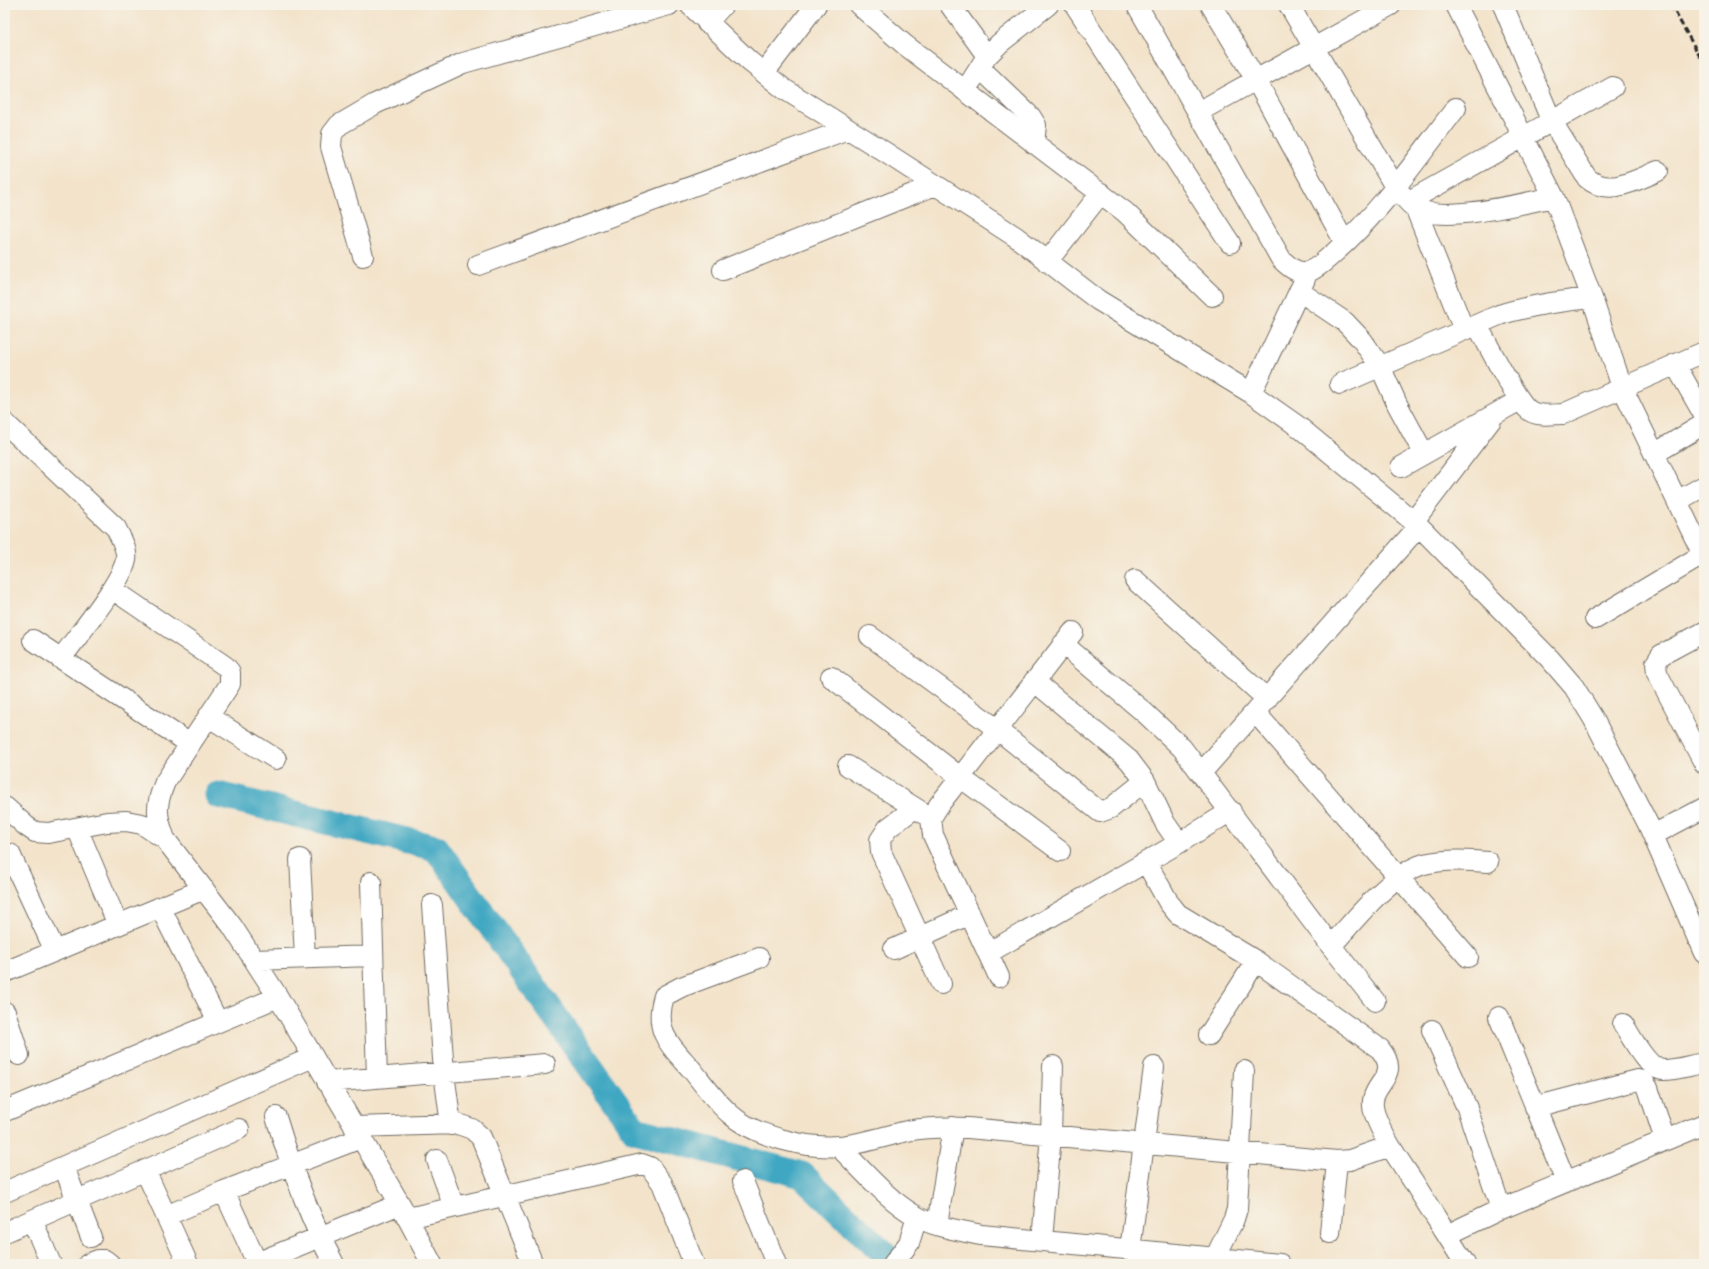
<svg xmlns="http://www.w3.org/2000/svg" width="1709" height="1269" viewBox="0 0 1709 1269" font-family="'Gentium Book Plus',serif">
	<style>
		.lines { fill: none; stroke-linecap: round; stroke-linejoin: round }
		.river { stroke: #41a7c2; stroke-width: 27 }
		.minor-casing { stroke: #716b63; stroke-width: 22 }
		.minor { stroke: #fff; stroke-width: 20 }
		.rail { stroke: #2b2b2b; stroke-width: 3; stroke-dasharray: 6 3; stroke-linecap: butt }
	</style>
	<rect width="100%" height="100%" fill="#f7f3e8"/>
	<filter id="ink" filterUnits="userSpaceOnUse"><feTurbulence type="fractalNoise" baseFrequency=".025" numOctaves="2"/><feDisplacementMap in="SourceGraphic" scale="8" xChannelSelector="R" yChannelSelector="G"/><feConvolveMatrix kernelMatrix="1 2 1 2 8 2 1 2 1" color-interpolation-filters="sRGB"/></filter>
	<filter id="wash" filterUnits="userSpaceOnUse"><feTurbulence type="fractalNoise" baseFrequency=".012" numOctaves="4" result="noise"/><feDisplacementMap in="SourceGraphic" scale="16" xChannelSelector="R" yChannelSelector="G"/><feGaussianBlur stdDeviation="0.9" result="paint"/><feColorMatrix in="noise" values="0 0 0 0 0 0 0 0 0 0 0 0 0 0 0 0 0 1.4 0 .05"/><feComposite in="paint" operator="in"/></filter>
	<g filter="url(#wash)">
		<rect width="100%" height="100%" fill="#f3e3ca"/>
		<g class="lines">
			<!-- river -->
			<path class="river" d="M218 795 436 848 635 1130 802 1175 895 1264"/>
		</g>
	</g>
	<g filter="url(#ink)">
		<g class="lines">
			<!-- minor casing -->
			<g class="minor-casing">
				<path id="minor" d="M690 5 749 61 784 89 877 147 1016 237 1098 300 1251 393 1299 427 1419 526 1550 659 1574 687 1593 718 1648 824 1704 953
					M859 5 905 45 1125 212 1212 296
					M950 5 987 56
					M1075 5 1230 243
					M1137 5 1281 259C1289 267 1298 275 1310 271 1319 267 1327 259 1334 253 1381 212 1418 157 1456 108
					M1211 5 1256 80 1345 243
					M1289 5 1395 187C1401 193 1407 202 1414 207 1440 225 1523 203 1554 197
					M1456 5 1554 197 1592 298 1622 387 1704 557
					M1503 5 1551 120 1587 178C1608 197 1636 180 1658 171
					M707 23 723 5
					M980 68 1031 117 1036 125 1034 144
					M764 73 816 5
					M965 91 987 56 1000 43 1048 5
					M1198 112 1391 5
					M1409 201 1613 87
					M1415 207 1464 330
					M363 256 331 147 332 134 339 125 375 104 463 63 669 5
					M1047 262 1101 193
					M478 265 848 129
					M723 270 935 185
					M1299 291 1345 322 1362 340 1380 366 1397 404 1424 454
					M1477 325C1487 342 1516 402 1530 411 1539 417 1553 414 1563 414L1704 352
					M1675 364 1704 415
					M1340 384 1499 315C1530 305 1560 301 1592 298
					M1251 393 1305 279
					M5 423 116 528C120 537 128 549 126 560 121 584 77 636 61 659
					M1654 454 1704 424
					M1401 467 1520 400
					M1677 501 1704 486
					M1413 522 1491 420
					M1135 580 1267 699
					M112 589 225 666 230 672V684L165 782C155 806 156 815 165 839
					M1595 619 1704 554
					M1704 632 1661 655 1656 663 1657 673 1704 763
					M870 636 997 729 1100 812 1111 808 1145 781
					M33 640 190 744
					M1063 644 1145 713 1182 748 1331 946 1375 1001
					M831 677 960 777 1060 851
					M1034 681 1129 760 1145 781 1165 823 1179 843
					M1255 712 1468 957
					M209 717 276 759
					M848 766 925 814
					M1201 773 1419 526
					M5 807 26 826 35 832 48 833 107 822 126 821 142 824 165 839 232 926 278 997 400 1204 432 1264
					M915 808 888 828 880 840 881 852 941 984
					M77 828 118 925
					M1653 835 1704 808
					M10 854 55 951
					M300 859 305 958
					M1146 862 1169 903 1178 914 1256 961 1380 1049C1405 1080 1363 1083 1375 1115 1384 1139 1399 1160 1413 1181 1430 1209 1448 1236 1465 1264
					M371 882 377 1078
					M432 905 444 1073 451 1125
					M160 907 218 1022
					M1331 946C1355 920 1390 874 1424 864 1444 859 1468 860 1488 862
					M894 949 970 914
					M988 953 1179 843 1231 811
					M759 958 681 987 664 996C653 1032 670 1045 692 1070 704 1085 716 1102 730 1114 754 1136 807 1149 839 1146 862 1144 885 1136 907 1131 928 1127 947 1127 968 1128L1337 1161 1350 1160 1390 1146
					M254 960 373 956
					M5 972 204 889
					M999 977 933 835 931 818 939 805 1073 632
					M5 1012 19 1055
					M1499 1017 1566 1182
					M1623 1024C1632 1037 1647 1070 1664 1070 1677 1070 1691 1065 1704 1063
					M1432 1030 1467 1108 1501 1209
					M1209 1035 1256 961
					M327 1082 545 1064
					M1535 1107 1638 1080 1643 1081 1648 1088 1665 1140
					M5 1111 278 997
					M276 1117C291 1167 309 1217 334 1264
					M354 1127 458 1124 472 1129 481 1137 533 1264
					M838 1146C863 1170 886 1199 916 1216 935 1228 960 1230 981 1235L1280 1264
					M437 1160 454 1207
					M64 1167 91 1237
					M145 1170 188 1264
					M743 1181 776 1264
					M224 1191 257 1263
					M5 1192 313 1057
					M166 1216 224 1191 361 1138
					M408 1218 642 1164 650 1167 662 1183 694 1264
					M32 1220 51 1264
					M937 1225 953 1127
					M5 1232 239 1129
					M1330 1233 1337 1161
					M1447 1235 1501 1209 1704 1124
					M1042 1241 1051 1135 1053 1066
					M1130 1250 1154 1067
					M88 1264 98 1260H105L110 1264
					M254 1264 400 1204
					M893 1264 909 1243 917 1217
					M1215 1264V1258L1234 1219 1237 1209 1244 1071"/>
			</g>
			<!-- minor -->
			<use href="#minor" class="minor"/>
			<!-- rail -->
			<path class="rail" d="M1671 5 1704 64"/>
		</g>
	</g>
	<!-- margin -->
	<rect width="1709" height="1269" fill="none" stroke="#f7f3e8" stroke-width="20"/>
</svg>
